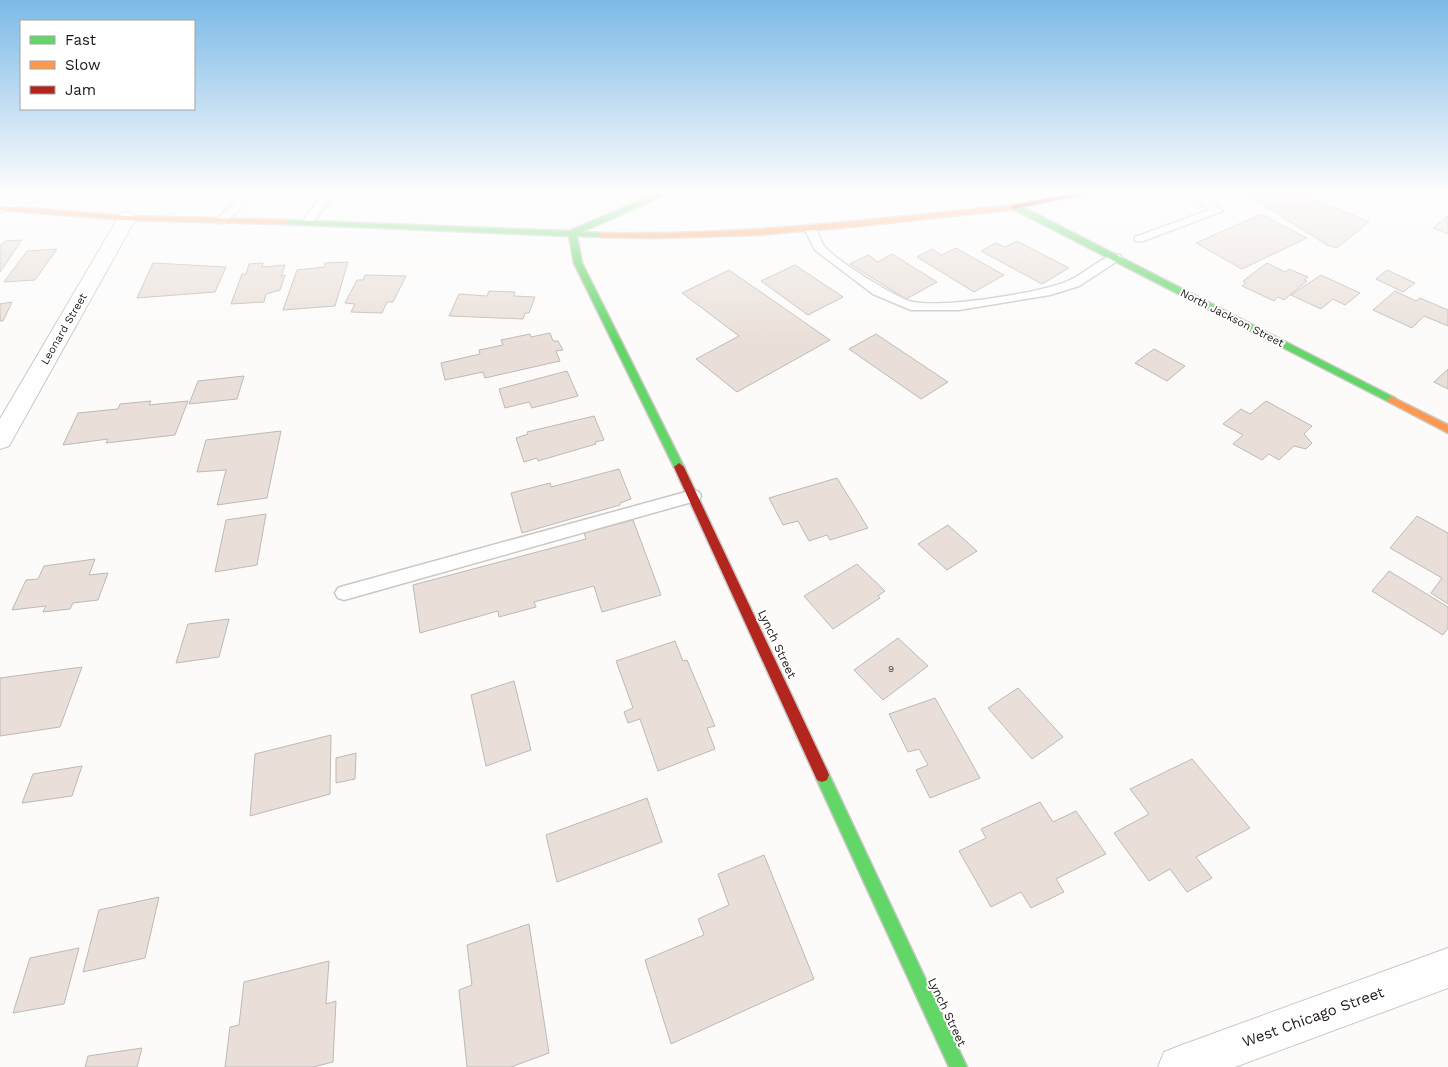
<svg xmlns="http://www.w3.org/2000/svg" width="1448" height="1067" viewBox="0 0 1448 1067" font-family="'Work Sans',sans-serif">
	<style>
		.building { fill: #e9dfd8; stroke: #bcb9b7 }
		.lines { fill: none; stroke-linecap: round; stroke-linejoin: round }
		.lane-casing { stroke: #cac8c6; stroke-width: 3 }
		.street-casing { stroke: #cac8c6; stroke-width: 2 }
		.fast-casing { stroke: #cac8c6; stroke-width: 3 }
		.slow-casing { stroke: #cac8c6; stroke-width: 3 }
		.jam-casing { stroke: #cac8c6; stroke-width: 3 }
		.lane { fill: #fffefe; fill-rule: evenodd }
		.street { fill: #fffefe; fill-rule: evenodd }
		.fast { fill: #63d668; fill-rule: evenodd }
		.slow { fill: #ff974d; fill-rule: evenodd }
		.jam { fill: #b3261e; fill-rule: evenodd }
		.labels { text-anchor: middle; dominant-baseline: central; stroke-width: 4; stroke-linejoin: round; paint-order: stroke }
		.number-label { font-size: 10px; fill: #4f4945 }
		.far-street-label { font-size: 11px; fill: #1c1714; stroke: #fff }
		.street-label { font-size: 12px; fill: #1c1714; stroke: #fff }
		.near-street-label { font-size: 15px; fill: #1c1714; stroke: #fff }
	</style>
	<rect width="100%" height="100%" fill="#fcfbfa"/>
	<!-- building -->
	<path class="building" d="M1244 193H1300L1369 222 1337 248 1327 245Z
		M1261 214 1307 238 1242 269 1196 243Z
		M1448 216V234L1433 228Z
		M22 240 0 272V245L6 241Z
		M1017 241 1069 268 1042 284 981 251 995 243 1005 247Z
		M956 248 1004 275 974 292 917 257 932 249 942 255Z
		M57 249 35 280 4 282 27 251Z
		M892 254 937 282 906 299 850 264 868 255 878 262Z
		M348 262 335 306 283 310 297 270 324 267 325 263Z
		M153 263 226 267 215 292 137 298Z
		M263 263 262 267 285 265 281 276 285 275 280 290 266 294 264 302 231 304 242 274H246L249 264Z
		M1267 263 1285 272 1289 269 1308 277 1304 280 1307 281 1284 300 1278 297 1274 301 1242 286 1246 283 1243 281Z
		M795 265 843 297 808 315 761 281Z
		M729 270 830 340 737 392 696 359 739 336 682 293Z
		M1387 270 1415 283 1403 292 1376 279Z
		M365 275 406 276 393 302H387L382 313 351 312 355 304 345 303 357 280H363Z
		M1321 275 1360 293 1345 305 1333 299 1321 309 1291 295Z
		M489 291 515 292 514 296 535 297 529 313H525L523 319 449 316 459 294 487 296Z
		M1395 291 1416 301 1420 298 1448 310V326L1424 316 1412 328 1373 310Z
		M12 302 3 321H0V304Z
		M550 333 553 341H558L563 350 556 351 560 361 485 378 483 372 445 380 441 363 480 354 479 350 503 345 501 340 530 334 531 337Z
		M876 334 948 382 921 399 849 349Z
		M1154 349 1185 366 1167 381 1135 363Z
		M1448 369V389L1434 382Z
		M567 371 578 396 532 408 529 402 505 408 499 389Z
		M244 376 237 399 189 404 198 381Z
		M151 401 149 405 188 401 175 435 106 443 108 439 63 445 78 413 118 409 120 404Z
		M1266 401 1312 426 1304 434 1312 443 1306 449 1294 446 1279 460 1269 454 1262 460 1233 444 1243 435 1223 424 1241 409 1250 414Z
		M594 416 604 440 595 442 596 444 538 461 537 458 524 462 516 438 528 434 527 432Z
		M281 431 267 498 217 505 226 470 197 472 206 440Z
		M619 469 631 499 620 503V505L522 533 511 493 550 483 551 487Z
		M837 478 868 528 830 540 827 535 809 541 798 521 783 525 769 498Z
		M266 514 257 565 215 572 226 520Z
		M1417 516 1448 533V604L1431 593 1442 578 1390 548Z
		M633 520 661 595 602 612 594 586 534 602 536 607 499 617 498 611 420 633 413 585 586 539 584 533Z
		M948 525 977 551 947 570 918 544Z
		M95 559 89 575 108 573 98 600 73 603 70 609 43 612 46 606 12 610 26 580 38 579 44 566Z
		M857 564 885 591 878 596 880 598 833 629 804 596Z
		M1389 571 1448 607V628L1443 635 1372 591Z
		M229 619 219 657 176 663 188 624Z
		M898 638 928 666 883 700 854 670Z
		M675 641 683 661 687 660 715 726 707 728 715 749 658 771 640 719 628 723 624 712 633 708 616 661Z
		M82 667 60 727 0 736V678Z
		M514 681 531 750 486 766 471 695Z
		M1018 688 1063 737 1032 759 988 708Z
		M935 698 980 778 930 798 916 770 928 765 919 749 908 752 889 714Z
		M331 735 330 794 250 816 255 754Z
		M356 753 355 779 336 783V758Z
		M1192 759 1250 828 1196 857 1212 878 1187 892 1170 869 1149 881 1114 833 1149 814 1130 789Z
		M82 766 72 796 22 803 33 774Z
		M647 798 662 842 557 882 546 835Z
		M1040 802 1053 822 1076 811 1106 854 1056 879 1064 892 1031 908 1021 892 991 907 959 851 986 838 981 829Z
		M764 855 814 979 671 1044 645 960 704 935 698 919 729 905 718 874Z
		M159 897 145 958 83 972 99 910Z
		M529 924 549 1053 511 1067H467L459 990 472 985 467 945Z
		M79 948 64 1004 13 1013 30 958Z
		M329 961 326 1004 336 1001 333 1062 313 1067H225L230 1027 239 1025 244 982Z
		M142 1048 137 1067H85L88 1056Z"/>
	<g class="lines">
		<!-- lane casing -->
		<g class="lane-casing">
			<path id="lane" d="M245 193H256L225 223H217V219Z
				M324 193H335L311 225H303L301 223Z
				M1188 193H1200L1223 211 1143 241H1135V237L1209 210Z
				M810 225C819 227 819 239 824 246 834 259 897 299 913 302 942 308 1043 293 1070 280 1083 275 1107 252 1120 255L1122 258 1079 286 1050 295 959 310H911L873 294 815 250 804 228Z
				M693 490 699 492 701 496 699 500 344 600 338 598 335 593 338 588 344 586Z"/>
		</g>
		<!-- street casing -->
		<g class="street-casing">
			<path id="street" d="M23 193H52L49 197 0 212V200Z
				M127 212 134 214 136 218 9 446 0 449V419L118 218 120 214Z
				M1448 948V988L1235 1067H1158L1164 1052 1179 1046Z"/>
		</g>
		<!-- fast casing -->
		<g class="fast-casing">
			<path id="fast" d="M658 193H669L582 232 602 233 606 235 605 237 577 236 582 263 684 467 679 471 674 467 574 263 569 236 284 224 280 222 284 220 569 231Z
				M1013 205H1019L1395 398 1397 400 1395 402H1389L1013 209Z
				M822 768 827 770 967 1067H949L817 780 815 775 817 770Z"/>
		</g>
		<!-- slow casing -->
		<g class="slow-casing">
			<path id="slow" d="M1014 205 1018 207 1017 209 860 226 757 235 653 238 602 237 598 235 602 233C740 236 877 219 1014 205Z
				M0 206 127 216 284 220 288 222 284 224 127 220 0 210Z
				M1392 397 1448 425V433L1389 402 1387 400 1389 398Z"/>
		</g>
		<!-- jam casing -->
		<g class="jam-casing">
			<path id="jam" d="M1075 193H1091L1014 209 1010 207 1014 205Z
				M679 463 684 467 827 770 829 775 827 780 822 782 817 780 674 467Z"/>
		</g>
		<!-- lane -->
		<use href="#lane" class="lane"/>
		<!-- street -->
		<use href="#street" class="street"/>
		<!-- fast -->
		<use href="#fast" class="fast"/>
		<!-- slow -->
		<use href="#slow" class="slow"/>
		<!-- jam -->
		<use href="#jam" class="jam"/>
	</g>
	<!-- sky -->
	<linearGradient id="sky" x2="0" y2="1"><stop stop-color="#7cb9e7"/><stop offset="0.56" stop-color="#fefdfd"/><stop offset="1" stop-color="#fefdfd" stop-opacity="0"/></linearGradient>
	<rect width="1448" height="343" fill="url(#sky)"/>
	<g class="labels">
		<!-- number labels -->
		<g class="number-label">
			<text x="891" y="668">9</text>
		</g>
		<!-- far-street labels -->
		<g class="far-street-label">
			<text transform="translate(1232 318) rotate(27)">North Jackson Street</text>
			<text transform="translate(64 329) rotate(-60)">Leonard Street</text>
		</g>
		<!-- street labels -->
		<g class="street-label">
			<text transform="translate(777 644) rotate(65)">Lynch Street</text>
			<text transform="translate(947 1012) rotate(65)">Lynch Street</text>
		</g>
		<!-- near-street labels -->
		<g class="near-street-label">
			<text transform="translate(1313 1017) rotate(-20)">West Chicago Street</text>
		</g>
	</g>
	<!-- legend -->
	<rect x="20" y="20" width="175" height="90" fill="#ffffff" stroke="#a4a2a1"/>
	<rect x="30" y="36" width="25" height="8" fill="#63d668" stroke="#a4a2a1"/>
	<text x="65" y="45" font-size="15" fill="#1c1714">Fast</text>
	<rect x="30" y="61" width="25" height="8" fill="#ff974d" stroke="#a4a2a1"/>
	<text x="65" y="70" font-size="15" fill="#1c1714">Slow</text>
	<rect x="30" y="86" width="25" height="8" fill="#b3261e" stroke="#a4a2a1"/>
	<text x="65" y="95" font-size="15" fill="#1c1714">Jam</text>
</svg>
